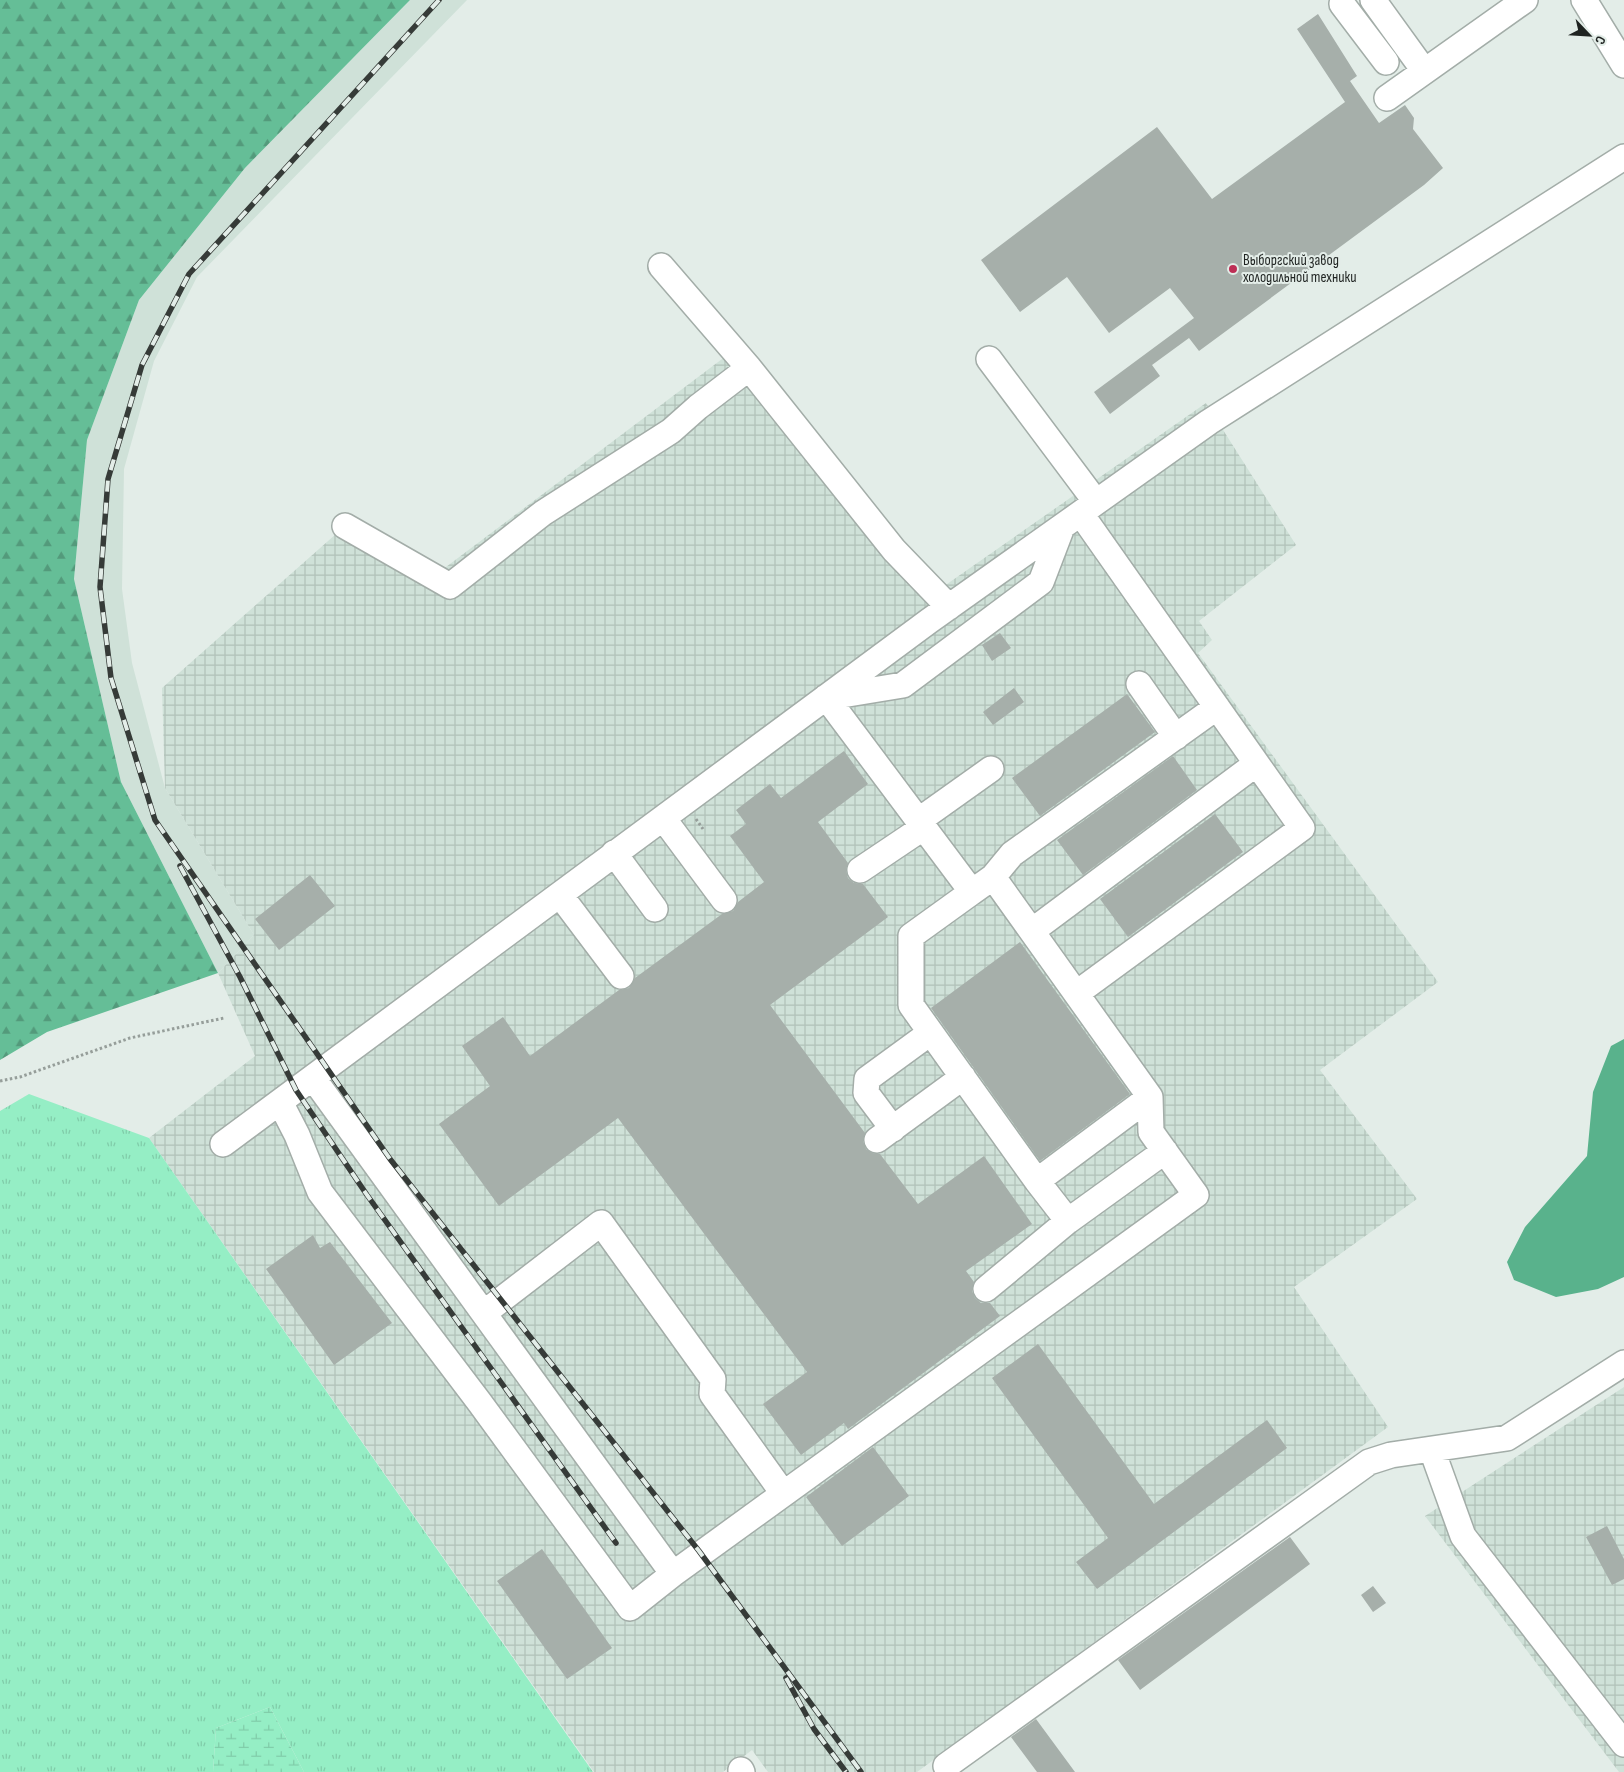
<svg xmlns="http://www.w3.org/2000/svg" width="1624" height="1772" viewBox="0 0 1624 1772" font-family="'Sofia Sans Condensed',sans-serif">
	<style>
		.built { fill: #cfe1d8 }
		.industrial { fill: url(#industrial-grid) }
		.grass { fill: url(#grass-tufts) }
		.forest { fill: url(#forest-firs) }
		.wetland { fill: url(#wetland-marsh) }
		.water { fill: #59b28c }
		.building { fill: #a6afaa }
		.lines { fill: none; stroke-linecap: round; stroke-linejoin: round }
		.minor-casing { stroke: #a3ada8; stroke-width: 28 }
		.path { stroke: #969e9a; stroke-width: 3; stroke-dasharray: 2.5 2.5; stroke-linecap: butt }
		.minor { stroke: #fff; stroke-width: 25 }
		.rail-casing { stroke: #363b38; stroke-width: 5.5 }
		.rail { stroke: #e3ede8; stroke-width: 4; stroke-dasharray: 11; stroke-linecap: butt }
		.poi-dot { fill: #bd2e55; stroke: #e3ede8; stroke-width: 2 }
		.labels { text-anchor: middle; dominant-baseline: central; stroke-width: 4; stroke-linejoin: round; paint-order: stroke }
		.poi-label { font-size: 15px; fill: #1f2321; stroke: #e3ede8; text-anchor: start }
	</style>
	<defs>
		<pattern id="industrial-grid" width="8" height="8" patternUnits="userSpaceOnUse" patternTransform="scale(1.25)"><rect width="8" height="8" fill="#cfe1d8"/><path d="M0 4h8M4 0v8" fill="none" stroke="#b1c1b9"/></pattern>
		<pattern id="grass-tufts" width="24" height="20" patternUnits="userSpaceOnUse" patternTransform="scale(1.25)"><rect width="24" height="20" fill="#95eec5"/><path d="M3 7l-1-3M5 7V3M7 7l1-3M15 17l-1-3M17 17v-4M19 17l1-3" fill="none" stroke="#80cca9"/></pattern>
		<pattern id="forest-firs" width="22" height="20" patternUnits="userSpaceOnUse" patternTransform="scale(1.25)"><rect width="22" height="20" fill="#65be97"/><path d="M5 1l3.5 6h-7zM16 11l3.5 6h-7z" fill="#539a7b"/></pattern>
		<pattern id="wetland-marsh" width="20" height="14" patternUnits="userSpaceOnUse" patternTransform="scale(1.25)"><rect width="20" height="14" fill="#95eec5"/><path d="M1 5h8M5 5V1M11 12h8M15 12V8" fill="none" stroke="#80cca9"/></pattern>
	</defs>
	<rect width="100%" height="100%" fill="#e3ede8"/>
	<!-- built -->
	<path class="built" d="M410 0H467L197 277 154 361 124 469 122 589 132 663 165 788 254 935 218 973 121 782 74 579 87 440 139 300 245 168Z"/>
	<!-- industrial -->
	<path class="industrial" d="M734 350 927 598 1206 403 1296 545 1199 621 1212 640 1198 653 1438 982 1320 1070 1417 1199 1294 1287 1388 1427 917 1772H768L752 1750 723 1772H594L149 1138 255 1056 218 973 254 935 165 788 162 688 345 526 434 576Z
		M1624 1387V1772H1619L1425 1516Z"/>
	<!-- grass -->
	<path class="grass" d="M29 1094 149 1138 593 1772H304L270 1707 216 1728 213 1772H0V1111Z"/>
	<!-- forest -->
	<path class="forest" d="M0 0H410L245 168 139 300 87 440 74 579 121 782 218 973 47 1032 0 1060Z"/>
	<!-- wetland -->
	<path class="wetland" d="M270 1707 304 1772H213L216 1728Z"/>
	<!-- water -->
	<path class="water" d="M1624 1039V1277L1598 1289 1556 1297 1514 1280 1507 1262 1525 1227 1587 1156 1593 1092 1611 1046Z"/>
	<!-- building -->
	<path class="building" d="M1318 14 1357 76 1350 81 1379 123 1405 105 1414 118 1413 129 1443 168 1424 185 1199 351 1189 338 1152 365 1160 376 1110 414 1094 392 1194 318 1170 288 1109 333 1067 277 1020 312 981 260 1157 127 1212 199 1345 102 1297 29Z
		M1000 633 1011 648 992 661 982 645Z
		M1014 688 1024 702 993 725 983 712Z
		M1127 694 1155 732 1040 816 1012 778Z
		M844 751 868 784 818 822 848 863 846 870 848 878 854 883 863 884 888 917 770 1005 865 1133 863 1141 866 1149 872 1153 880 1154 918 1204 984 1156 1032 1224 966 1271 974 1282 972 1291 975 1298 981 1303H990L1000 1316 848 1429 844 1423 801 1455 763 1404 807 1372 618 1118 499 1206 439 1124 490 1086 462 1046 503 1017 530 1056 619 990 629 988 635 978 722 914 733 911 738 902 764 882 730 836 746 824 736 810 770 784 781 798Z
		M1173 756 1197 790 1083 875 1057 840Z
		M1215 814 1243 852 1128 937 1100 899Z
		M310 875 335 906 279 950 255 919Z
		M1020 942 1130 1094 1040 1161 931 1008Z
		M313 1235 320 1248 330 1242 392 1323 334 1365 266 1269Z
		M1038 1344 1154 1504 1267 1420 1287 1448 1097 1589 1076 1562 1108 1538 992 1378Z
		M873 1447 909 1496 842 1546 806 1497Z
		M1607 1526 1624 1559V1579L1612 1585 1586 1537Z
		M1290 1537 1310 1564 1140 1690 1118 1660Z
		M542 1549 612 1648 567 1679 497 1581Z
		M1373 1586 1386 1603 1373 1612 1361 1595Z
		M1036 1719 1075 1772H1037L1011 1737Z"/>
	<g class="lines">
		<!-- minor casing -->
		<g class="minor-casing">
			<path id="minor" d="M1373 0 1420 65
				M1584 0 1624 65
				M1342 4 1386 62
				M1387 98 1525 0
				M661 266 749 368 894 550 949 607
				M989 359 1096 502
				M345 526 450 586 543 513 671 431 698 407 749 368
				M1139 684 1176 737
				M826 697 972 892 911 936V1005L1037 1181 1150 1097 993 877 972 892
				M830 697 903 685 1041 582 1062 527
				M663 818 724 900
				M918 821 991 769
				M614 853 655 909
				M860 870 924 827
				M993 877 1012 854 1217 707
				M560 895 621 976
				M1032 931 1256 764
				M1077 993 1302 828 1081 514
				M313 1078 673 1574
				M280 1102 297 1135 320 1192 480 1403 630 1608 673 1574 1196 1195 1151 1132 1150 1097
				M893 1129 866 1093 867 1079 930 1033
				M877 1140 963 1077
				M223 1144 929 621 1209 422 1624 157
				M1037 1181 1068 1221 1165 1151
				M986 1289 1068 1221
				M484 1313 601 1223 713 1379 712 1394 783 1493
				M1432 1450 1463 1536 1624 1744
				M946 1766 1369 1462 1391 1455 1507 1438 1624 1363
				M741 1770 742 1772"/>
		</g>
		<!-- path -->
		<path class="path" d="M696 819 703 829
			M0 1081 20 1077 130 1038 224 1018"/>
		<!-- minor -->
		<use href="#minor" class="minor"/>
		<!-- rail casing -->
		<g class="rail-casing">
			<path id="rail" d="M439 0 189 274 142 365 108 479 100 587 111 678 155 820 390 1159 699 1551 861 1772
				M180 866 240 977 296 1090 367 1195 616 1543
				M786 1678 814 1729 846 1772"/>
		</g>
		<!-- rail -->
		<use href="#rail" class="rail"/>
	</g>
	<!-- markers -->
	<circle class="poi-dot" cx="1233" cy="269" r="5"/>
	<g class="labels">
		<!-- poi labels -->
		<g class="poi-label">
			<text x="1243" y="260">Выборгский завод<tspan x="1243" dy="17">холодильной техники</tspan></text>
		</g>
	</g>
	<!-- north arrow -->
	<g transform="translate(1589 35) rotate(115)" stroke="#e3ede8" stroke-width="4" paint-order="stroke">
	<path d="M0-4L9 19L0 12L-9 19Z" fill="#1f2321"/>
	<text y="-8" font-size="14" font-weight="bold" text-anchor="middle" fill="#1f2321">С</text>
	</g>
</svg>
